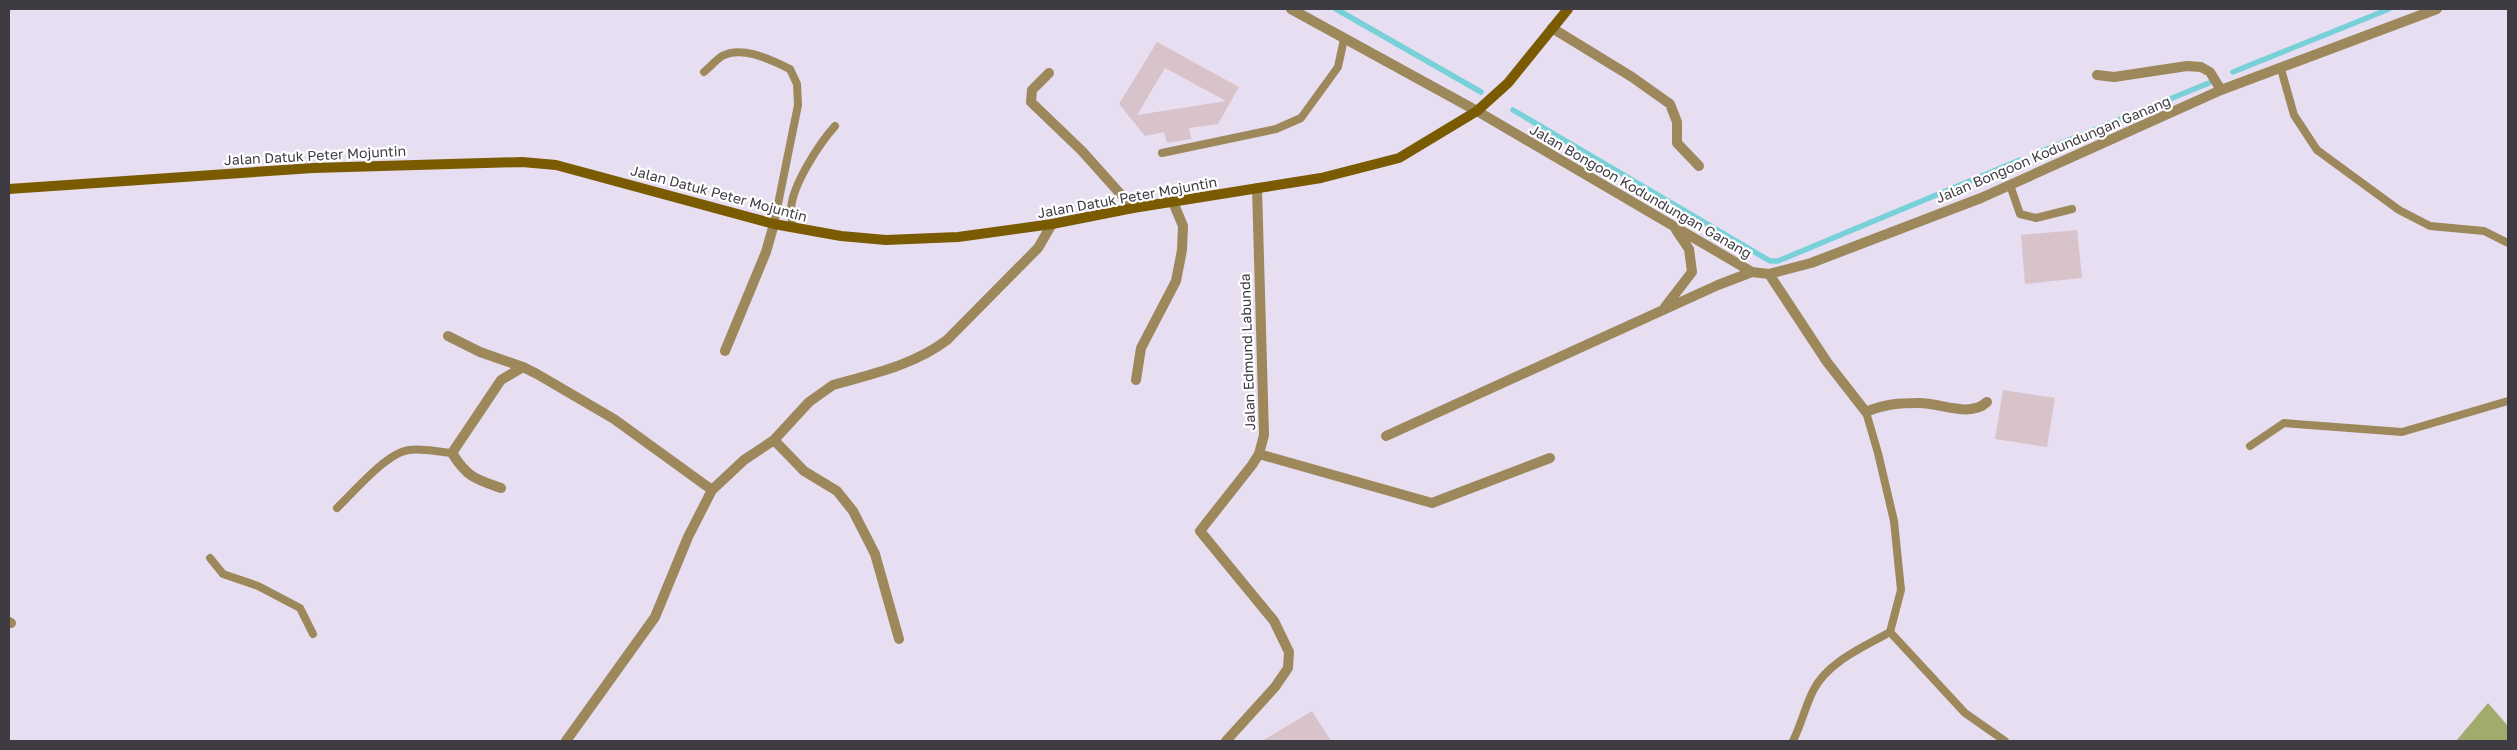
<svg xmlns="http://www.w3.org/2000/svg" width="2517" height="750" viewBox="0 0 2517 750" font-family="'Golos Text',sans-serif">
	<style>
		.forest { fill: #a1ac6c }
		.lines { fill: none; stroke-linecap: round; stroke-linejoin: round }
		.stream { stroke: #78d1d9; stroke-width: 5.5 }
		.building { fill: #d9c3cb; fill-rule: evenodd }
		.lane { stroke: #9d885b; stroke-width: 8 }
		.street { stroke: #9d885b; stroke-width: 10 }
		.secondary { stroke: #7a5b02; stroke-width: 10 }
		.labels { text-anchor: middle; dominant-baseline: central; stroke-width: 4.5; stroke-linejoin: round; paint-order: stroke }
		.street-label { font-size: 14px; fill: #3f3b43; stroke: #fff }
	</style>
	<rect width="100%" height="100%" fill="#e7def1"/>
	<!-- forest -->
	<path class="forest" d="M2488 703 2508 726V741H2456Z"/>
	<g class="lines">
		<!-- stream -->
		<path class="stream" d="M1336 9 1481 92
			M2233 72 2389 9
			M1513 110 1770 261H1778L2020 160
			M2035 154 2209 83"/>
	</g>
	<!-- building -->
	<path class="building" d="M1157 42 1239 87 1218 124 1189 128 1191 139 1167 143 1164 132 1145 136 1119 104ZM1165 68 1226 101 1137 115Z
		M2077 230 2082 278 2025 284 2021 235Z
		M2003 390 2055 398 2047 447 1995 439Z
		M1312 711 1331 741H1262Z"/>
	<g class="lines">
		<!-- lane -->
		<path class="lane" d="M2281 69 2294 115 2317 150 2399 210 2430 226 2484 231 2508 243
			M704 72C710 67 716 60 722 56 743 45 771 60 790 69L797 84 798 105 774 224
			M1162 153 1276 129 1301 118 1338 67 1344 39
			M2010 185 2020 214 2036 218 2072 209
			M793 228C792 222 791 215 791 208 793 184 819 144 835 126
			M2250 446 2284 423 2402 432 2508 401
			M337 508C354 492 386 453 409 450 422 448 439 452 452 453
			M210 558 223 574 258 586 300 608 313 634
			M1890 632 1965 713 2005 741
			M1793 741C1801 725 1805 707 1813 691 1827 662 1864 647 1890 632L1901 590 1894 521 1878 453 1866 412"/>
		<!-- street -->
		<path class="street" d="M1291 9 1477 111 1752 272 1769 274 1811 263 1981 198 2221 90 2437 9
			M1552 28 1632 77 1670 104 1677 122V143L1699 166
			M1049 73 1032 90 1031 102 1082 151 1133 208
			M2097 75 2114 77 2187 66 2201 67 2210 72 2221 90
			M1769 274 1827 362 1866 412C1884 404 1900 403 1919 403 1941 403 1970 418 1987 402
			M1665 307 1692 272 1689 249 1676 230
			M448 336 480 352 523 367 537 374 614 419 712 490
			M725 351 766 252 774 224
			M1136 380 1141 348 1176 281 1182 250 1183 226 1173 202
			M1386 436 1718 285 1752 272
			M774 440 804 471 837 491 853 511 875 554 899 639
			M1259 454 1432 503 1550 458
			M501 488C475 479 467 477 452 453L501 380 523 367
			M9 622 11 623
			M566 741 655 617 688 537 712 490 744 460 774 440 809 402 833 385C873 374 914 365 947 340L1038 248 1052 224
			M1226 741 1275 687 1288 668 1289 652 1274 621 1200 531 1252 465 1259 454 1264 435 1257 188"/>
		<!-- secondary -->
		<path class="secondary" d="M9 189 313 168 522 162 556 165 774 224 841 236 886 240 958 237 1052 224 1133 208 1321 178 1399 158 1477 111 1508 83 1568 9"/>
	</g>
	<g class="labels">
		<!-- street labels -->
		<g class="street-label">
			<text transform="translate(2053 149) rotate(-23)">Jalan Bongoon Kodundungan Ganang</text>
			<text transform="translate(315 155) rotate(-3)">Jalan Datuk Peter Mojuntin</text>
			<text transform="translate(1641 191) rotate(30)">Jalan Bongoon Kodundungan Ganang</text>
			<text transform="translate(719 193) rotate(15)">Jalan Datuk Peter Mojuntin</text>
			<text transform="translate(1127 197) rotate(-10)">Jalan Datuk Peter Mojuntin</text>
			<text transform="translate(1247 352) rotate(-92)">Jalan Edmund Labunda</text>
		</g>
	</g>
	<!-- border -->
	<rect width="2517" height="750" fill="none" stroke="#3f3b43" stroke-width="20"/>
</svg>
